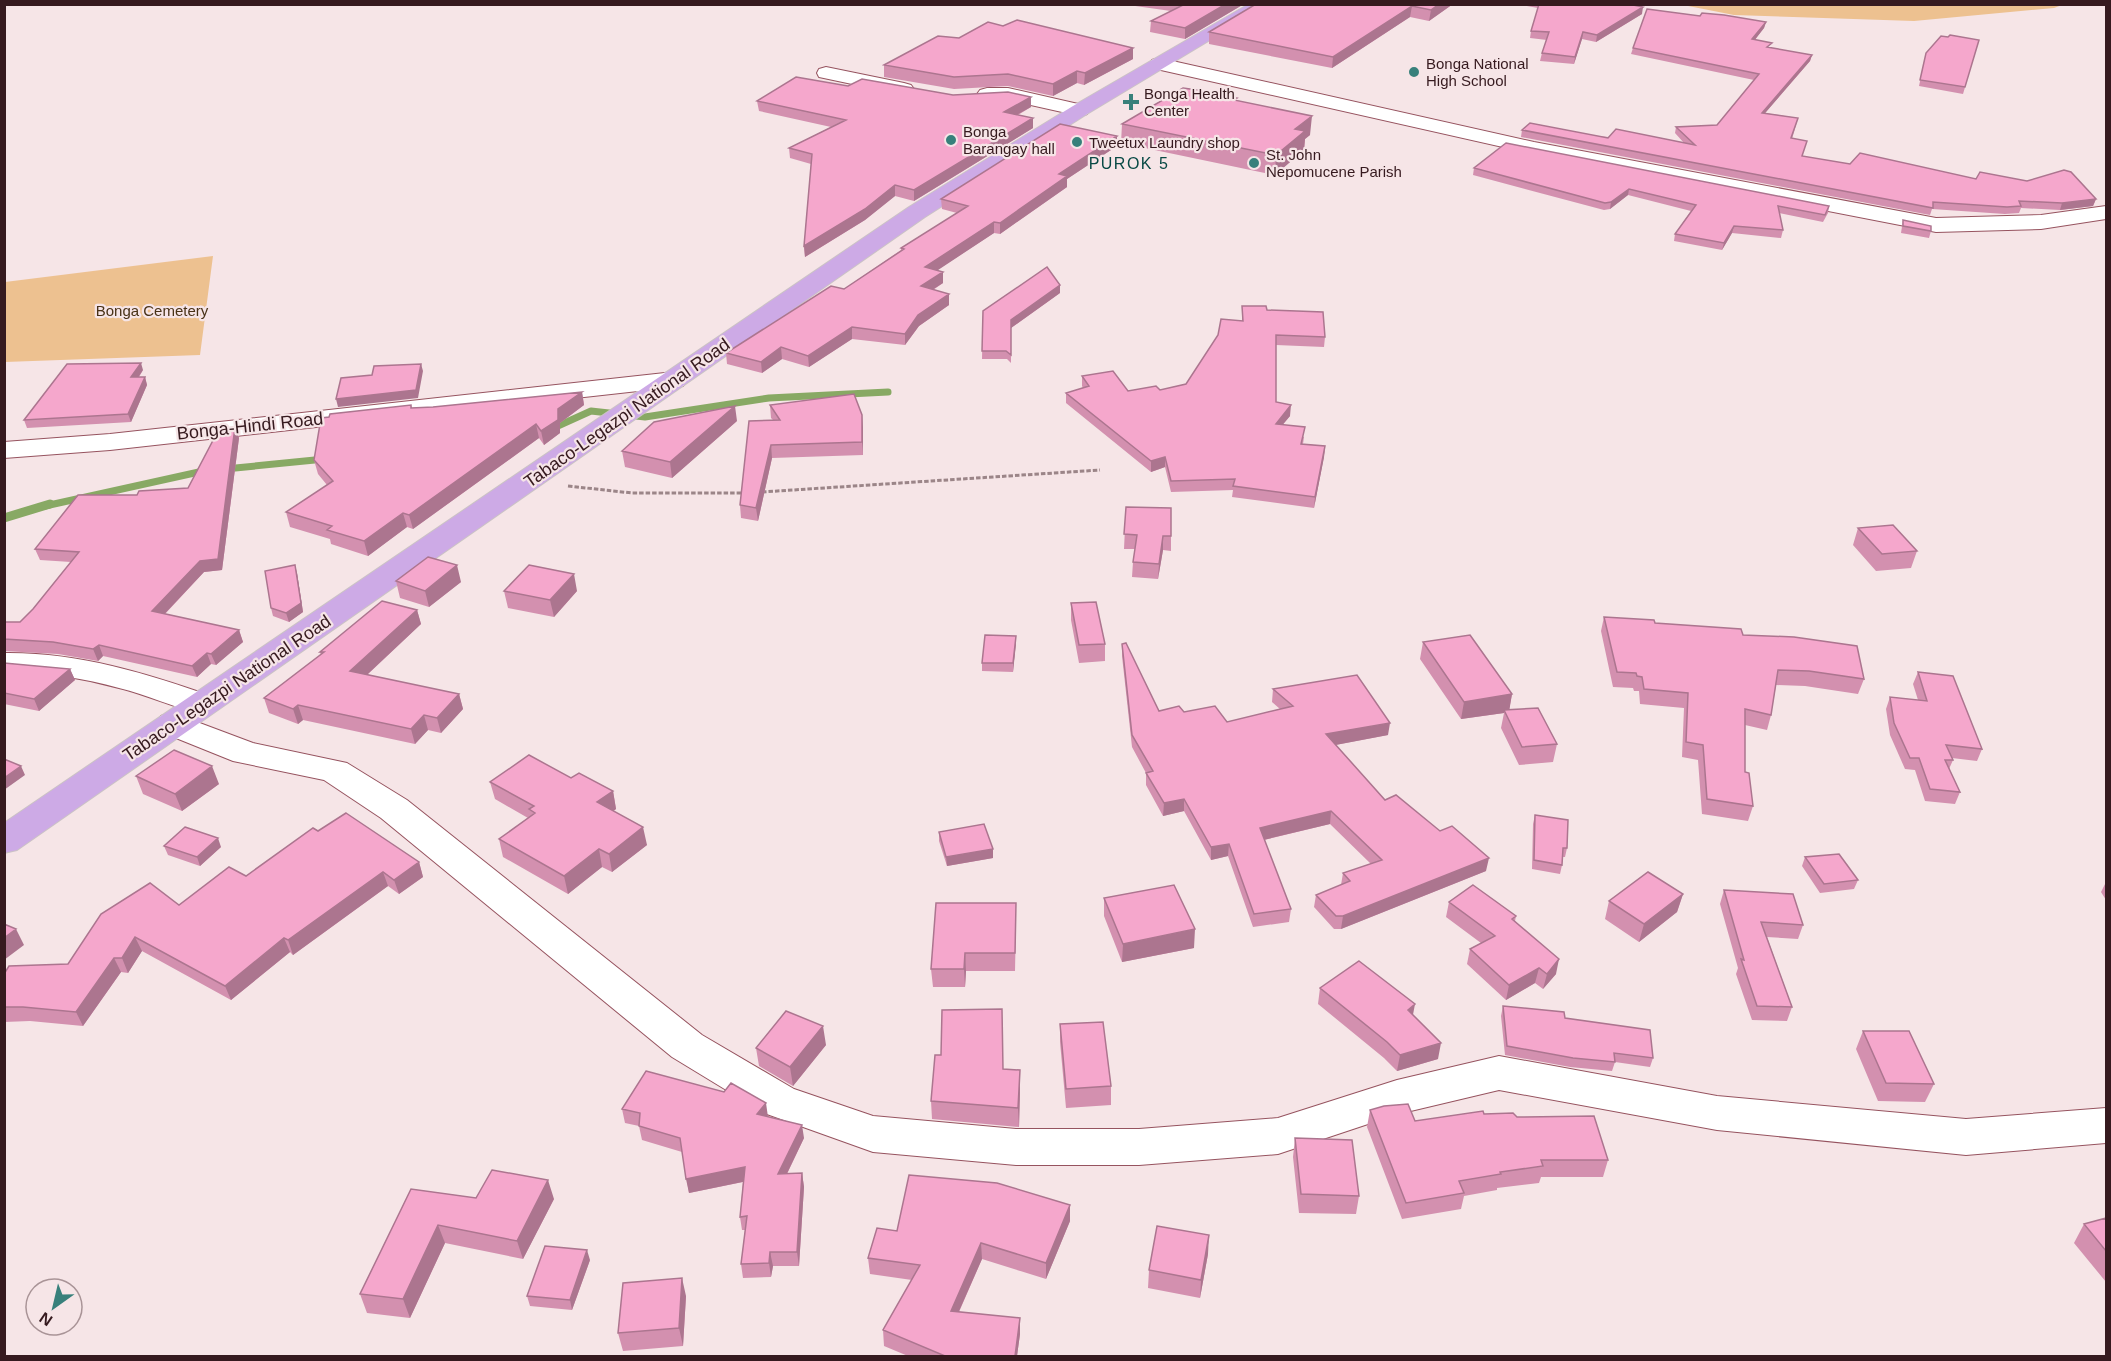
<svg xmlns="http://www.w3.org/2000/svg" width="2111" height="1361" viewBox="0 0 2111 1361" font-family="Arial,sans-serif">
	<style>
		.green { fill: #edc190 }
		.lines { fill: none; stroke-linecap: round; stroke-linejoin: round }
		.stream-far1 { stroke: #88a964; stroke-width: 7 }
		.stream { stroke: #88a964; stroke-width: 9 }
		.minor-casing { stroke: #96535f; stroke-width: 2 }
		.major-casing { stroke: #cbc3c5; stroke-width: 2 }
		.path { stroke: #9b8588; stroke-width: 3; stroke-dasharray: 4.5 2; stroke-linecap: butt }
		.minor { fill: #fff; fill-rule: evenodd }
		.major { fill: #cdaae6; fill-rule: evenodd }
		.wall { fill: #d390af }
		.shaded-wall { fill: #ac758f }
		.building { fill: #f5a7cc; stroke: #ac758f; stroke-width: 1.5 }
		.poi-dot { fill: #38807b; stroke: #f6e5e7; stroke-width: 2 }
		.labels { text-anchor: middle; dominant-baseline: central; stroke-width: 4.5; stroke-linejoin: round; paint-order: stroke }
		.far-poi-label { font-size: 15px; fill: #361a1f; stroke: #f6e5e7; text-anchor: start }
		.far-park-label { font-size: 15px; fill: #493217; stroke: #f6e5e7 }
		.far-neighbourhood-label { font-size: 16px; letter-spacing: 1.5px; fill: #084945; stroke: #f6e5e7 }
		.street-label { font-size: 18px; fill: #361a1f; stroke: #f6e5e7 }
	</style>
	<rect width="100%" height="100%" fill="#f6e5e7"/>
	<!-- green -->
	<path class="green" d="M1683 5H2062L2054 8 1914 21 1734 15Z
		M213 256 200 355 5 362V282Z"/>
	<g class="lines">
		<!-- stream-far1 -->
		<path class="stream-far1" d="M549 430 591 411 645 417 769 398 888 392
			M225 469 325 459
			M45 506 208 470"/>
		<!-- stream -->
		<path class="stream" d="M4 518 50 504"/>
		<!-- minor casing -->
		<g class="minor-casing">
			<path id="minor" d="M1159 58 1534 142 1936 218 2041 215 2106 206V219L2041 229 1936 232 1534 154 1152 68 1150 64 1152 60Z
				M826 67 904 83 911 85 914 89 911 93 904 95 819 77 817 73 819 69Z
				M987 88H1008L1087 106 1090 110 1087 114 1080 116 1008 100 980 98 977 94 980 90Z
				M674 372 683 374 687 380 683 386 110 450 4 458V442L110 434Z
				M4 653C77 652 146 673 214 697L219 704 214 711 202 715C174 707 147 695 119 688 81 677 43 672 4 673Z
				M173 713 253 743 347 763 407 800 702 1035 794 1089 873 1116 1016 1129H1139L1278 1118 1397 1080 1499 1056 1717 1096 1966 1119 2106 1108V1143L1966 1155 1717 1130 1499 1090 1398 1114 1278 1154 1139 1165H1016L873 1152 764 1113 672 1057 381 818 324 780 233 761 161 732 156 724 161 716Z"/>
		</g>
		<!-- major casing -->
		<g class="major-casing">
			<path id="major" d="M1249 4H1270L1087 114 925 217 17 850 4 853V823L909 207 1073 106Z"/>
		</g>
		<!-- path -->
		<path class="path" d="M568 486 632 493H746
			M762 492 1100 470"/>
		<!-- minor -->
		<use href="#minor" class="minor"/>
		<!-- major -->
		<use href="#major" class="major"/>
	</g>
	<!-- wall -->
	<path class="wall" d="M1121 4H1244L1185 39 1150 32 1151 21 1171 11Z
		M1256 4H1453L1429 21 1410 17 1332 68 1209 44V32Z
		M1515 4H1631L1642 14 1596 42 1582 39 1574 64 1540 61 1542 53 1547 40 1530 38 1531 31 1538 8Z
		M1700 16 1766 22 1764 28 1755 39 1771 48 1812 55 1810 61 1765 113 1798 118 1792 139 1802 156 1850 164 1976 179 2096 199 2093 206 2060 210 2021 208 2019 213 2005 214 1932 209 1930 215 1521 137 1522 130 1684 143 1675 133 1676 127 1717 125 1754 80 1631 54 1633 48Z
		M1948 37 1979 40 1963 94 1919 86 1926 53Z
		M959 38 1133 48V59L1084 85 1077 83 1053 96 1008 86 954 89 884 77V65Z
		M848 86 953 95 1031 97V107L1018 115 1033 128 914 201 895 196 865 220 805 257 804 246 811 164 790 158 789 148 831 127 759 111 757 101Z
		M1237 101 1310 135 1305 139 1304 150 1275 175 1121 143 1122 124Z
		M1117 146 1067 179V187L1000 234 994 233 937 270 943 283 933 290 949 305 919 326 905 345 852 339 809 367 782 359 762 373 727 364 726 353 844 289 901 250V248L957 213 942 209 941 199Z
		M1474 168 1829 206 1828 213 1823 222 1779 213 1783 230 1781 238 1732 233 1722 250 1674 241 1675 234 1691 211 1628 195 1610 209 1604 210 1473 175Z
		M1903 220 1931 231 1929 238 1901 233Z
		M1060 293 1011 328V363L1007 359H982L983 311Z
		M1242 306 1267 310 1325 337 1324 347 1276 345V402L1290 416 1283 424 1304 437 1303 444 1325 446 1324 457 1314 508 1232 497 1233 490 1171 492 1165 467 1151 472 1066 403V393L1083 388 1082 386V376L1128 391 1160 390 1186 384 1242 321Z
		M143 370 139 377H145L147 385 131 422 27 428 24 420Z
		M582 392 584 405 560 423V433L544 445 539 438 413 529 407 527 368 556 331 544 330 539 290 527 286 512 327 485 318 474 314 460 329 417 411 405 412 408 433 407Z
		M770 405 862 415 863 455 772 458 758 521 741 518 740 505 773 420 771 418Z
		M737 421 672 478 625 467 622 451Z
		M235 427 239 438 222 570 204 572 165 614 239 630 243 642 216 665 211 664 197 677 103 656 98 661 58 654 4 651V622H20L33 609 71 562 40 560 35 549 188 488Z
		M1126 507 1171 536V551L1163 550 1158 579 1132 577 1133 562 1135 549H1124Z
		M1858 528 1917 551 1911 568 1876 571 1853 545Z
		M297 573 303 612 289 622 273 616 271 608Z
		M396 581 461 582 429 607 400 598Z
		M504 591H577L554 617 508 608Z
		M1071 603 1105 644V661L1079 663 1071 620Z
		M417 610 421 624 367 675 459 694 463 709 441 733 428 730 415 744 303 720 298 724 269 713 264 698 321 655 320 652Z
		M1604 617 1743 635 1864 679 1858 694 1805 686 1776 685 1771 715 1767 730 1745 725V772L1753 806 1748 821 1702 814 1698 760 1682 757 1684 708 1640 704 1639 691H1634L1633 688 1613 687 1601 631Z
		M1016 636 1013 672 982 671V663Z
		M1423 642 1512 694 1509 710 1557 744 1553 762 1519 765 1501 728 1504 713 1461 719 1420 659Z
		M1122 644 1159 711 1184 712 1227 722 1280 709 1272 702 1273 689 1388 735 1335 745 1385 800 1486 871 1341 929H1334L1314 907 1316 895 1341 885 1343 873 1371 864 1330 824 1264 840 1291 909 1289 922 1253 927 1228 856 1211 860 1184 811 1163 816 1146 785V773L1132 747 1122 656Z
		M4 663 70 669 75 680 39 711 4 704Z
		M1918 672 1982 749 1977 761 1952 758 1953 760 1949 769 1960 792 1955 804 1925 801 1915 770 1905 769 1890 735 1886 709 1890 697 1918 700 1913 684Z
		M136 776 219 784 182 811 143 794Z
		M571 778 613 791 616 809 613 811 647 845 612 872 602 867 568 894 503 857 499 839 528 818 495 799 490 782Z
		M1535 815 1567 848 1565 857H1562V865L1560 874 1532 869 1533 824Z
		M318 831 419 862 423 877 399 894 388 886 293 955 290 952 231 1000 142 951 128 973 121 972 83 1026 30 1021 4 1022V974L68 964 179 905 246 876Z
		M939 832 993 849V858L947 866 939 841Z
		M164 846 221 847 200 866 168 855Z
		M1805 857 1858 880 1854 889 1820 893 1802 866Z
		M2106 882V900L2101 892Z
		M1724 890 1803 925 1798 939 1767 937 1792 1007 1787 1021 1752 1020 1736 974 1738 968 1720 904Z
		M1683 894 1677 912 1639 942 1605 919 1609 901Z
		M1104 898 1194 948 1122 962 1104 916Z
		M1449 902 1516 916 1515 921 1556 974 1543 989 1535 983 1506 1000 1467 964 1470 949 1481 943 1446 917Z
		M1016 921 1015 971H966L965 987H933L931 969Z
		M1320 988 1413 1015 1438 1059 1397 1071 1384 1058 1318 1004Z
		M1503 1006 1565 1018 1653 1058 1650 1067 1615 1062 1612 1071 1570 1067 1505 1055 1501 1016Z
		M1060 1024 1111 1086V1105L1066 1108 1060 1042Z
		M1863 1031 1934 1084 1925 1102 1878 1101 1856 1049Z
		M826 1045 793 1086 759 1066 756 1048Z
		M1003 1069 1020 1088 1019 1127 932 1119 931 1101Z
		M622 1109 768 1117 804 1138 787 1174 802 1173 804 1187 799 1266H773L771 1277 743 1278 741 1264 745 1230H742L740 1217 743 1182 689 1193 682 1152 642 1140 639 1126 625 1123Z
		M1370 1110 1415 1121 1484 1114 1517 1117 1608 1160 1603 1177H1541L1539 1183 1497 1188V1190L1464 1196 1461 1209 1402 1219 1367 1127Z
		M1295 1138 1359 1196 1356 1214 1299 1213 1293 1157Z
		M411 1189 476 1198 554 1199 523 1259 445 1243 410 1318 367 1313 360 1294Z
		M2106 1218V1282L2074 1243 2084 1224Z
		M1070 1221 1046 1279 982 1259 959 1312 1020 1318V1334L1017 1356H908L884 1346 883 1330 912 1280 870 1274 868 1258 897 1231Z
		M1208 1254 1200 1298 1148 1288 1149 1270Z
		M590 1260 572 1310 530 1306 527 1296Z
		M686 1296 683 1346 623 1351 618 1333Z"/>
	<!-- shaded-wall -->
	<path class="shaded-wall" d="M1226 4H1244L1185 39V28Z
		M1439 4H1453L1429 21 1431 10Z
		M1412 6 1410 17 1332 68 1333 57Z
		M1643 7 1642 14 1596 42 1597 35Z
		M1766 22 1764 28 1751 45 1752 39Z
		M1583 32 1582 39 1574 64 1575 57Z
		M1133 48V59L1084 85 1085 73Z
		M1812 55 1810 61 1760 119 1762 113Z
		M1077 71V83L1053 96V84Z
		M1031 97V107L1004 122V112Z
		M1312 116 1310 135 1305 139 1304 150 1275 175 1276 155 1295 129Z
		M1033 118V128L914 201V190Z
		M1117 136V146L1067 179V187L1000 234V223L1059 174Z
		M895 185V196L865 220 805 257 804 246Z
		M1629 189 1628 195 1610 209 1611 202Z
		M2096 199 2093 206 2060 210 2062 203Z
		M994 222V233L926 278 925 267Z
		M1734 226 1732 233 1722 250 1724 243Z
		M943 272V283L921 297V286Z
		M1060 285V293L1011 328V363V320Z
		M949 294V305L919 326 905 345V334L918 315Z
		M852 327V339L809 367 808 356Z
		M781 347 782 359 762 373 761 362Z
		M141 363 143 370 133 385 131 377Z
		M421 364 423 371 418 398 338 407 336 399Z
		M145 377 147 385 131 422 128 414Z
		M582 392 584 405 560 423V433L544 445 541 431 558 409Z
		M1291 405 1290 416 1275 434 1276 424Z
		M735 406 737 421 672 478 670 462Z
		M862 415 863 428V455L862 442Z
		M536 424 539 438 413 529 409 515Z
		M235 427 239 438 222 570 204 572 156 623 152 611Z
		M771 445 772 458 758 521 756 508Z
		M1325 446 1324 457 1314 508 1315 497Z
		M1165 457V467L1151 472V461Z
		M403 513 407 527 368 556 364 541Z
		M1163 536V550L1158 579 1159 564Z
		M295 565 297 573 303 612 289 622 286 613Z
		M457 565 461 582 429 607 425 591Z
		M574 574 577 591 554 617 550 600Z
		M417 610 421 624 355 686 350 671Z
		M239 630 243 642 216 665 211 654Z
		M1016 636V644L1013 672V663Z
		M99 645 103 656 98 661 93 649Z
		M207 653 211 664 197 677 192 666Z
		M70 669 75 680 39 711 34 699Z
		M459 694 463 709 441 733 437 718Z
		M1512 694 1509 712 1504 710V713L1461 719 1464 702Z
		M298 705 303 720 298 724 293 709Z
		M424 715 428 730 415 744 411 729Z
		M1390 723 1388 735 1325 747 1326 734Z
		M21 766 25 775 4 790V778Z
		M212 766 219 784 182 811 175 794Z
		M613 791 616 809 601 820 597 802Z
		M1184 799V811L1163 816 1164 803Z
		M1331 811 1330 824 1259 841 1260 828Z
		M643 827 647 845 612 872 609 854Z
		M218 838 221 847 200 866 197 857Z
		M1229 844 1228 856 1211 860V847Z
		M599 849 602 867 568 894 564 876Z
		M993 849V858L947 866 946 857Z
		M1489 858 1486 871 1341 929 1343 916Z
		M419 862 423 877 399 894 394 880Z
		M383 872 388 886 293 955 288 940Z
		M1683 894 1677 912 1639 942 1644 924Z
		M16 929 24 945 4 960V938Z
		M1195 929 1194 948 1122 962 1123 944Z
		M135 937 142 951 128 973 122 958Z
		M284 938 290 952 231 1000 225 986Z
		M965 953 966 971 965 987 964 969Z
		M114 958 121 972 83 1026 76 1012Z
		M1559 959 1556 974 1543 989 1547 974Z
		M1539 968 1535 983 1506 1000 1509 985Z
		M1415 1004 1412 1020 1408 1010Z
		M823 1026 826 1045 793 1086 790 1067Z
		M1441 1043 1438 1059 1397 1071 1400 1055Z
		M1020 1070V1088L1019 1127 1018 1108Z
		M766 1103 768 1117 757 1114Z
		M802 1125 804 1138 780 1188 778 1174Z
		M745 1167 747 1181 689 1193 686 1179Z
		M802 1173 804 1187 799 1266 797 1252Z
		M548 1180 554 1199 523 1259 517 1241Z
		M1070 1205V1221L1046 1279V1263Z
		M438 1225 445 1243 410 1318 403 1299Z
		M1209 1235 1208 1254 1200 1298 1201 1280Z
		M981 1243 982 1259 952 1327 951 1311Z
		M587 1250 590 1260 572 1310 570 1300Z
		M770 1252 773 1266 771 1277 769 1263Z
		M682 1278 686 1296 683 1346 679 1328Z
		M1020 1318V1334L1017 1356H1015Z"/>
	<!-- building -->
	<path class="building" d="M1185 4H1226L1185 28 1151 21Z
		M1256 4H1439L1431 10 1412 6 1333 57 1209 32Z
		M1539 4H1628L1643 7 1597 35 1583 32 1575 57 1542 53 1549 32 1531 31Z
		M1647 9 1700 16 1702 13 1724 15 1766 22 1752 39 1772 43 1767 47 1812 55 1762 113 1798 118 1791 138 1807 141 1802 156 1850 164 1860 153 1976 179 1980 172 2027 181 2064 170 2071 172 2096 199 2062 203 2019 201 2021 206 2007 207 1933 202V208L1522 130 1530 123 1608 138 1616 129 1695 145 1676 127 1717 125 1759 74 1633 48Z
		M1017 20 1133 48 1085 73 1077 71 1053 84 1008 74 954 77 884 65 938 36 959 38 988 22 1003 26Z
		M1950 35 1979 40 1965 87 1920 80 1926 53 1941 36 1948 37Z
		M796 77 848 86 862 79 953 95 1008 92 1031 97 1004 112 1033 118 914 190 895 185 865 209 804 246 812 154 789 148 846 120 757 101Z
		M1183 88 1211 92 1237 98 1234 100 1312 116 1295 129 1305 131 1276 155 1122 124Z
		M1060 124 1117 136 1059 174 1067 176 1000 223 994 222 925 267 943 272 921 286 949 294 918 315 905 334 852 327 808 356 781 347 761 362 726 353 831 286 844 289 904 249 901 248 968 206 941 199Z
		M1506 143 1829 206 1825 215 1778 206 1783 230 1734 226 1724 243 1675 234 1696 205 1629 189 1611 202 1605 203 1474 168Z
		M1903 220 1931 226V231L1903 226Z
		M1047 267 1060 285 1011 320V355L1006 351H982L983 311Z
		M1242 306H1266L1267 310 1323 312 1325 337 1276 335V402L1291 405 1276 424 1305 427 1301 444 1325 446 1315 497 1233 486 1235 479 1171 481 1165 457 1151 461 1066 393 1089 386 1082 376 1113 371 1128 391 1156 386 1160 390 1186 384 1218 335 1221 319 1243 321Z
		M141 363 131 377H145L128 414 24 420 67 364Z
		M421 364 416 390 336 399 341 378 372 375 374 366Z
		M582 392 558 409V420L541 431 536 424 409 515 403 513 364 541 327 530 332 526 286 512 333 481 314 460 321 418 329 417 330 414 411 405V408L433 407Z
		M854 394 862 415V442L771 445 756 508 740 505 749 421 780 420 770 405Z
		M735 406 670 462 622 451 654 422Z
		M235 427 218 559 200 561 152 611 239 630 211 654 207 653 192 666 99 645 93 649 53 642 4 639V622H20L33 609 79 552 35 549 78 495H137L139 491 188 488 219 429Z
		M1126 507 1171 508V536H1163L1159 564 1133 562 1137 535 1124 534Z
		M1893 525 1917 551 1882 554 1858 528Z
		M428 557 457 565 425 591 396 581Z
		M295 565 301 603 286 613 271 608 265 571Z
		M529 565 574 574 550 600 504 591Z
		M382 601 417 610 350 671 459 694 437 718 424 715 411 729 298 705 293 709 264 698 324 652H320Z
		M1096 602 1105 644 1079 645 1071 603Z
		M1604 617 1654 620 1655 623 1741 629 1743 635 1794 637 1857 646 1864 679 1809 671 1778 670 1771 715 1745 709V772L1749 773 1753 806 1707 799 1703 745 1686 742 1688 693 1644 689 1642 677 1637 676 1636 673 1617 672Z
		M985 635 1016 636 1013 663H982Z
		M1470 635 1512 694 1464 702 1423 642Z
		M1126 643 1159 711 1179 706 1184 712 1215 706 1227 722 1293 706 1273 689 1357 675 1390 723 1326 734 1385 800 1396 795 1440 831 1452 826 1489 858 1343 916H1336L1316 895 1350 881 1343 873 1382 860 1331 811 1260 828 1291 909 1254 914 1229 844 1211 847 1184 799 1164 803 1146 773 1153 771 1132 735 1122 644Z
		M4 663 70 669 34 699 4 693Z
		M1918 672 1953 676 1982 749 1946 745 1953 760H1945L1960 792 1930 789 1919 758H1910L1894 723 1890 697 1927 701Z
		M1538 708 1557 744 1522 747 1504 710Z
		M174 750 212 766 175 794 136 776Z
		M529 755 571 778 579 773 613 791 597 802 643 827 609 854 599 849 564 876 499 839 535 813 529 809 534 806 490 782Z
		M4 759 21 766 4 778Z
		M346 813 419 862 394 880 383 872 288 940 284 938 225 986 135 937 122 958H114L76 1012 23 1007H4V974L9 966 68 964 101 914 150 883 179 905 229 867 246 876 313 828 318 831Z
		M1535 815 1568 820 1567 848H1563L1562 865 1534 860Z
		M984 824 993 849 946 857 939 832Z
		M185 827 218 838 197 857 164 846Z
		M1839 854 1858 880 1824 884 1805 857Z
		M1648 872 1683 894 1644 924 1609 901Z
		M1174 885 1195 929 1123 944 1104 898Z
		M1473 885 1516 916 1512 919 1559 959 1547 974 1539 968 1509 985 1470 949 1495 936 1449 902Z
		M1724 890 1793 894 1803 925 1761 922 1792 1007 1757 1006 1741 959 1744 960Z
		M936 903H1016L1015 953H965L964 969H931Z
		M4 924 16 929 4 938Z
		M1359 961 1415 1004 1408 1010 1441 1043 1400 1055 1387 1042 1320 988Z
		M1503 1006 1564 1012 1565 1018 1650 1030 1653 1058 1614 1053 1615 1062 1573 1058 1507 1046Z
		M1002 1009 1003 1069 1020 1070 1018 1108 931 1101 935 1055H941L942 1010Z
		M786 1011 823 1026 790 1067 756 1048Z
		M1103 1022 1111 1086 1066 1089 1060 1024Z
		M1863 1031H1909L1934 1084 1886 1083Z
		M646 1071 724 1092 731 1083 766 1103 757 1114 802 1125 778 1174 802 1173 797 1252H770L769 1263 741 1264 747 1216 740 1217 745 1167 686 1179 680 1138 639 1126 640 1113 622 1109Z
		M1408 1104 1415 1121 1483 1111 1484 1114 1513 1113 1517 1117 1594 1116 1608 1160H1541L1543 1166 1500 1172 1501 1174 1459 1181 1464 1193 1406 1203 1370 1110 1384 1106Z
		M1295 1138 1352 1140 1359 1196 1301 1194Z
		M492 1170 548 1180 517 1241 438 1225 403 1299 360 1294 411 1189 476 1198Z
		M909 1175 997 1183 1070 1205 1046 1263 981 1243 951 1311 1020 1318 1015 1356H945L883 1330 920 1265 868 1258 877 1228 897 1231Z
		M2106 1218V1251L2084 1224Z
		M1157 1226 1209 1235 1201 1280 1149 1270Z
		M545 1246 587 1250 570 1300 527 1296Z
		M682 1278 679 1328 618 1333 623 1283Z"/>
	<!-- markers -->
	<g class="poi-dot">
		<circle cx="1414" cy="72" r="6"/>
		<path d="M1128 93h6v6h6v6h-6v6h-6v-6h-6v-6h6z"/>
		<circle cx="951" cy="140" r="6"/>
		<circle cx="1077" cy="142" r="6"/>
		<circle cx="1254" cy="163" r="6"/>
	</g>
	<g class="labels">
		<!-- far-poi labels -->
		<g class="far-poi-label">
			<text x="1426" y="63">Bonga National<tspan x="1426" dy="17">High School</tspan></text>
			<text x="1144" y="93">Bonga Health<tspan x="1144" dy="17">Center</tspan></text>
			<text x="963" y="131">Bonga<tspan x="963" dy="17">Barangay hall</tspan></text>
			<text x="1089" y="142">Tweetux Laundry shop</text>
			<text x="1266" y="154">St. John<tspan x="1266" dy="17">Nepomucene Parish</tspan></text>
		</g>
		<!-- far-park labels -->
		<g class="far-park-label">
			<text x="152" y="310">Bonga Cemetery</text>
		</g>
		<!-- far-neighbourhood labels -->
		<g class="far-neighbourhood-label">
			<text x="1129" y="163">PUROK 5</text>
		</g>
		<!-- street labels -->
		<g class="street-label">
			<text transform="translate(627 413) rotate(-35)">Tabaco-Legazpi National Road</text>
			<text transform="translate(250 426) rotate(-6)">Bonga-Hindi Road</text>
			<text transform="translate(227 688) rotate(-34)">Tabaco-Legazpi National Road</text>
		</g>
	</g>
	<!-- border -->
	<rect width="2111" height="1361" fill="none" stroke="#361a1f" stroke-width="12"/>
	<!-- north arrow -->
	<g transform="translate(54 1307) rotate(214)"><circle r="28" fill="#f6e5e7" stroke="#a99497" stroke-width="1.5"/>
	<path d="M0-4.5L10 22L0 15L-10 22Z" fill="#38807b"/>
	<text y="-9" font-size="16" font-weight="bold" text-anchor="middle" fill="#361a1f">N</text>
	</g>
</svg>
